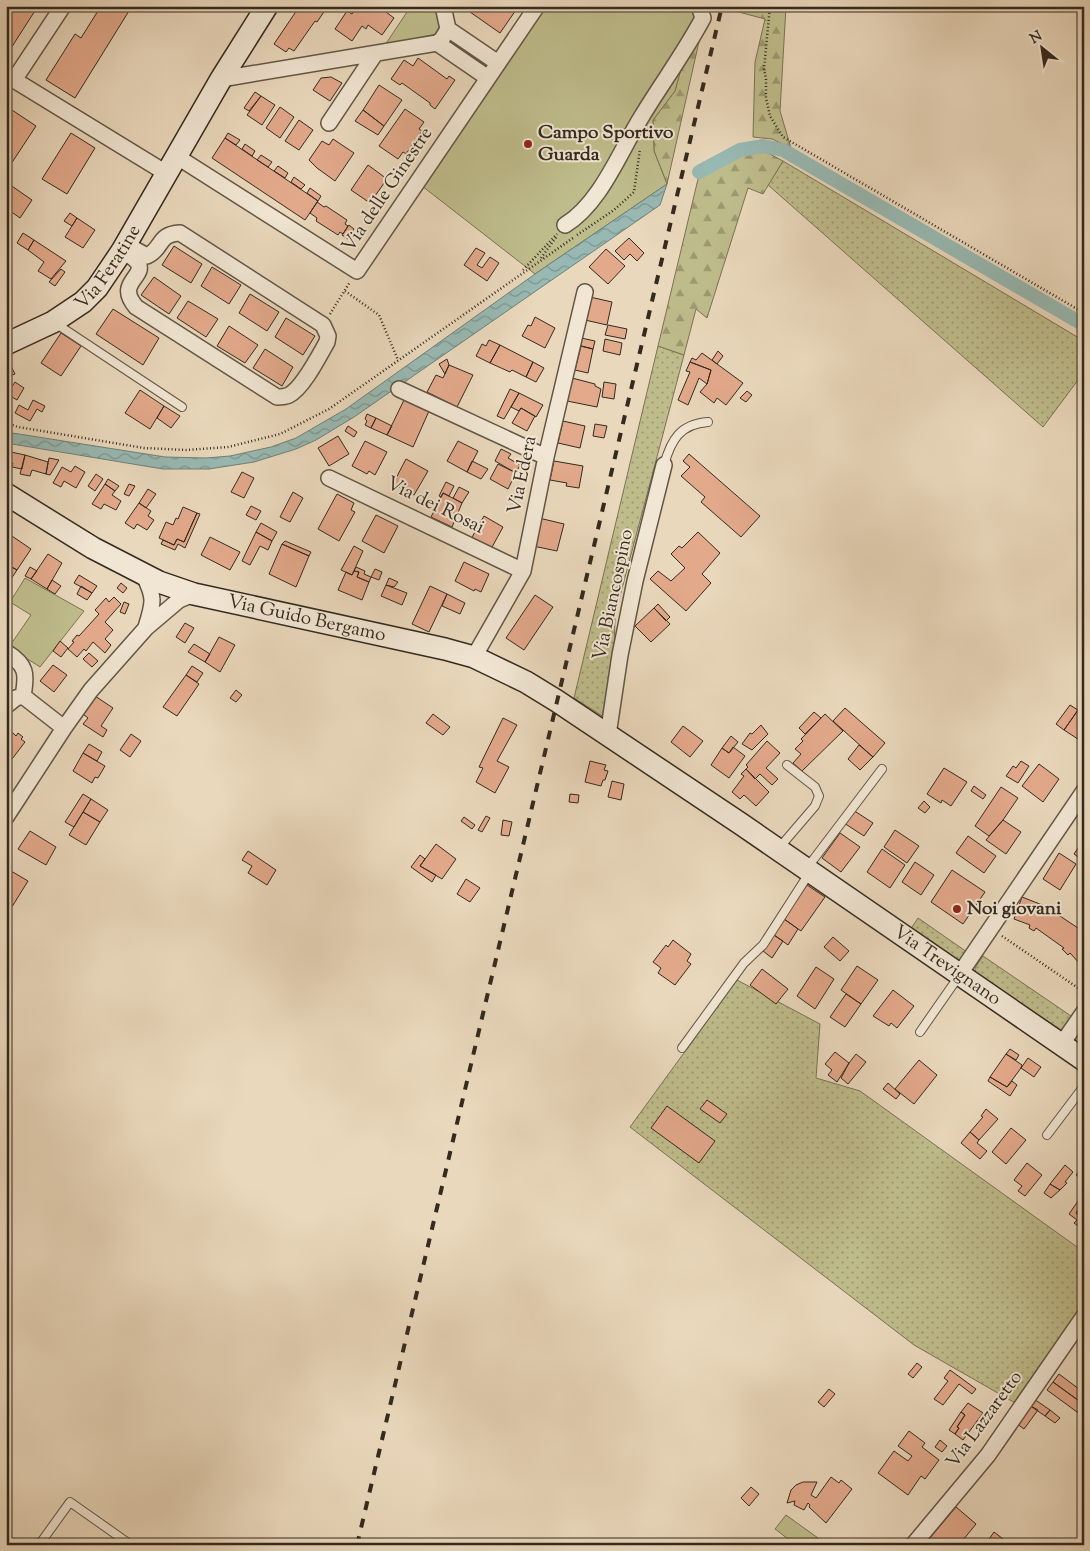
<svg xmlns="http://www.w3.org/2000/svg" width="1090" height="1551" viewBox="0 0 1090 1551" font-family="'Sorts Mill Goudy',serif">
	<style>
		.grass { fill: url(#grass-dots); stroke: #7a7355 }
		.forest { fill: url(#forest-firs); stroke: #7a7355 }
		.park { fill: #bfbc8b; stroke: #7a7355 }
		.water { fill: url(#water-waves); stroke: #708078 }
		.lines { fill: none; stroke-linecap: round; stroke-linejoin: round }
		.canal { stroke: #98b9b3; stroke-width: 14 }
		.building { fill: #e3a98b; stroke: #342a1f }
		.lane-casing { stroke: #625646; stroke-width: 10 }
		.street-casing { stroke: #625646; stroke-width: 18 }
		.secondary-casing { stroke: #342a1f; stroke-width: 24 }
		.path { stroke: #342a1f; stroke-width: 2.5; stroke-dasharray: 1 2.5; stroke-linecap: butt }
		.lane { stroke: #f1e6d3; stroke-width: 8 }
		.street { stroke: #f1e6d3; stroke-width: 15 }
		.secondary { stroke: #f1e6d3; stroke-width: 21 }
		.rail { stroke: #342a1f; stroke-width: 4; stroke-dasharray: 9 9; stroke-linecap: butt }
		.poi-dot { fill: #8f2418; stroke: #f1e6d3; stroke-width: 2 }
		.labels { text-anchor: middle; dominant-baseline: central; stroke-width: 4; stroke-linejoin: round; paint-order: stroke }
		.poi-label { font-size: 19px; font-weight: bold; fill: #342a1f; stroke: #f1e6d3; text-anchor: start }
		.street-label { font-size: 19px; fill: #342a1f; stroke: #f1e6d3 }
	</style>
	<defs>
		<pattern id="grass-dots" width="8" height="8" patternUnits="userSpaceOnUse" patternTransform="scale(1.25)"><rect width="8" height="8" fill="#bfbc8b"/><path d="M2 2h.1M6 6h.1" fill="none" stroke="#9c9971" stroke-width="1.8" stroke-linecap="round"/></pattern>
		<pattern id="forest-firs" width="22" height="20" patternUnits="userSpaceOnUse" patternTransform="scale(1.25)"><rect width="22" height="20" fill="#bfbc8b"/><path d="M5 1l3.5 6h-7zM16 11l3.5 6h-7z" fill="#9c9971"/></pattern>
		<pattern id="water-waves" width="16" height="10" patternUnits="userSpaceOnUse" patternTransform="scale(1.25)"><rect width="16" height="10" fill="#98b9b3"/><path d="M0 5q4-4 8 0t8 0" fill="none" stroke="#7d9791"/></pattern>
	</defs>
	<rect width="100%" height="100%" fill="#ead8bc"/>
	<filter id="stains"><feTurbulence type="fractalNoise" baseFrequency=".004" numOctaves="4"/><feColorMatrix values="0 0 0 0 .2 0 0 0 0 .09 0 0 0 0 .02 0 0 0 .5 -.17"/></filter>
	<radialGradient id="worn" r=".72"><stop offset=".6" stop-color="#630" stop-opacity="0"/><stop offset="1" stop-color="#630" stop-opacity=".3"/></radialGradient>
	<!-- grass -->
	<path class="grass" d="M453 37 486 59 480 68 448 45Z
		M783 161 1084 341V372L1043 427 768 185Z
		M658 346 684 355 615 615 614 661 604 717 574 698Z
		M918 918 967 952 956 967 908 933Z
		M983 956 1074 1018 1065 1030 1054 1034 976 979 975 968Z
		M737 980 820 1024 816 1078 860 1091 1084 1252V1313L1017 1404 914 1345 630 1127Z"/>
	<!-- forest -->
	<path class="forest" d="M698 6H707L667 184 654 151 653 120 675 91Z
		M736 6H786L780 111 791 148 772 139 753 137 755 62 765 19 735 11Z
		M757 151 768 153 783 161 763 194 748 188 707 318 696 309 684 355 658 346 699 175 738 154Z"/>
	<!-- park -->
	<path class="park" d="M411 6H438L442 26 437 34 385 45Z
		M539 6H698L675 91 653 120 654 151 667 184 535 274 422 186Z
		M25 578 84 611 40 667 9 647 31 615 10 602Z
		M786 1515 818 1538 813 1545H796L775 1529Z"/>
	<!-- water -->
	<path class="water" d="M667 184 660 205 354 417 316 440 296 449 254 462 209 469H163L6 443V432L165 457 206 458 230 456 271 447 296 438 346 409 535 274Z"/>
	<g class="lines">
		<!-- canal -->
		<path class="canal" d="M699 172 740 150 763 146 783 150 1084 325"/>
	</g>
	<!-- building -->
	<path class="building" d="M6 6H38L6 56Z
		M101 6H132L75 98 46 80 75 34 81 38Z
		M304 6H328L317 22 315 21 294 51 289 48 286 52 274 44 299 7 302 9Z
		M357 6H378L394 18 382 35 368 25 366 29 362 26 352 41 335 29 347 11 352 14Z
		M474 6H517L518 7 500 33 470 12Z
		M418 58 447 79 449 76 455 80 435 109 430 105V103L402 83 400 85 391 79 404 60 413 66Z
		M331 77 342 83 330 101 313 90 321 78Z
		M379 85 402 100 384 126 363 110Z
		M255 92 261 96 249 111 244 108Z
		M261 96 275 105 262 125 247 115Z
		M280 107 294 117 280 138 266 128Z
		M405 109 424 122 419 129 422 131 406 154 403 152 398 159 379 146Z
		M12 110 36 126 11 164 6 161V118Z
		M363 110 384 126 378 135 355 121Z
		M299 120 313 130 299 150 285 141Z
		M71 133 95 148 67 194 42 179Z
		M228 133 240 140 236 145 225 138Z
		M225 138 318 201 305 220 212 158Z
		M333 139 354 153 335 181 317 168 309 160 322 141 329 145Z
		M245 144 255 151 252 156 242 149Z
		M261 155 272 162 268 167 257 160Z
		M368 165 387 179 370 203 351 190Z
		M278 166 288 173 285 178 274 171Z
		M294 177 305 185 301 189 291 182Z
		M6 182 32 200 20 218 6 208Z
		M310 188 321 196 318 201 307 193Z
		M317 202 324 207 326 206 347 220 345 224 348 226 343 234 340 232 338 235 316 221 317 218 310 213Z
		M70 213 77 218 72 226 64 221Z
		M77 218 95 230 83 248 65 237Z
		M349 225 354 229 348 239 342 235Z
		M23 233 34 240 28 250 17 243Z
		M629 238 644 253 637 261 630 254 624 260 615 251Z
		M34 240 66 261 51 279 38 271 44 262 28 250Z
		M174 246 202 264 191 283 162 265Z
		M476 248 485 253 477 265 482 268 490 257 499 263 487 281 464 265Z
		M606 249 625 266 608 284 589 267Z
		M212 267 241 285 229 304 201 286Z
		M61 269 65 272 55 286 49 282Z
		M154 277 181 296 169 314 141 295Z
		M250 294 279 312 267 331 239 313Z
		M590 297 612 302 607 325 585 320Z
		M188 301 218 319 206 337 177 318Z
		M113 309 159 338 143 365 96 334Z
		M535 317 555 328 545 348 522 336 528 325 531 326Z
		M286 318 315 336 303 355 275 337Z
		M608 325 627 329 625 339 605 335Z
		M229 326 258 345 245 363 217 346Z
		M61 333 81 346 61 376 41 363Z
		M581 338 595 341 593 349 581 346Z
		M605 339 622 343 620 355 603 351Z
		M489 340 500 345 490 363 476 356 482 344 486 346Z
		M500 345 533 362 526 377 512 370 510 372 490 363Z
		M581 346 593 349 588 373 575 370Z
		M265 349 293 367 282 386 253 368Z
		M718 351 723 356 717 364 712 360Z
		M702 353 743 383 726 405 717 398 714 403 700 392 707 384 711 370 690 362 692 358 696 360Z
		M6 356 15 374 6 377Z
		M447 359 449 365 445 374 439 364Z
		M533 362 544 368 536 382 526 377Z
		M690 362 711 370 707 384 699 378 688 405 678 400 690 372 686 371Z
		M449 365 473 375 457 407 427 392 436 375 443 378Z
		M572 378 595 384V386L601 389 597 407 567 401Z
		M15 382 24 388 17 400 7 394Z
		M604 382 616 384 614 399 602 397Z
		M510 389 519 393 504 419 497 416Z
		M140 390 164 406 150 429 125 413Z
		M747 391 752 395 746 402 740 398Z
		M519 393 543 405 536 417 521 408 519 411 511 407Z
		M33 400 45 406 42 412 37 409 30 421 15 413 19 405 28 410Z
		M404 400 429 411 413 447 387 435Z
		M164 406 180 416 171 428 157 418Z
		M521 408 535 416 527 431 512 423Z
		M367 414 376 418 371 428 365 425 367 421 365 419Z
		M376 418 392 426 387 435 371 428Z
		M563 421 585 426 580 448 558 443Z
		M595 424 607 426 604 438 593 436Z
		M348 426 357 432 354 437 345 431Z
		M338 436 349 454 329 466 318 448Z
		M365 441 387 452 375 475 369 471 367 474 352 466Z
		M458 441 478 451 467 472 447 461Z
		M501 449 511 454 508 458 520 465 516 473 495 461Z
		M6 451 25 455 22 469 12 467 13 463 6 461Z
		M689 454 760 516 741 537 701 502 705 497 681 476 690 467 683 461Z
		M25 455 48 462 46 474 32 470 30 476 20 474Z
		M49 458 59 460 50 475 46 474Z
		M406 459 428 471 414 495 393 484Z
		M472 461 488 469 481 479 467 472Z
		M554 461 583 466 579 488 566 486 567 483 550 480Z
		M498 464 516 473 508 489 490 479Z
		M75 466 85 472 76 488 64 481 61 487 53 483 62 467 71 472Z
		M242 472 254 478 244 498 231 492Z
		M96 474 103 479 95 491 88 486Z
		M108 479 119 486 115 491 105 484Z
		M446 482 454 486 449 496 443 493 441 497 439 496Z
		M105 484 115 491 112 495 121 501 116 510 104 504 101 509 92 504Z
		M129 484 135 486 129 496 124 494Z
		M459 487 469 492 462 503 453 498Z
		M148 489 156 494 146 508 139 503Z
		M293 492 303 498 290 522 280 517Z
		M443 493 462 503 452 527 431 517Z
		M337 494 354 503 351 510 355 512 339 541 318 529Z
		M139 503 151 511 148 516 154 520 147 530 137 524 134 529 125 523Z
		M251 506 261 511 256 520 246 515Z
		M183 507 197 513 184 542 177 539 174 545 159 538 166 522 173 525 176 518 178 519Z
		M197 513 200 514 185 548 178 544 175 550 161 544 163 540 174 545 177 539 184 542Z
		M376 515 398 526 384 553 362 541Z
		M484 516 503 527 491 549 471 539Z
		M539 518 564 524 557 551 533 546Z
		M261 523 277 532 272 541 256 532Z
		M6 532 31 549 17 570 6 564Z
		M256 532 272 541 268 550 260 546 250 565 242 561Z
		M698 532 720 553 702 574 711 583 686 611 650 579 658 571 671 581 685 568 671 554 679 546 682 548Z
		M210 537 240 552 230 570 201 555Z
		M285 541 311 552 309 556 282 544Z
		M282 544 309 556 296 587 269 574Z
		M354 546 363 551 352 575 341 570Z
		M48 554 62 563 47 589 31 579Z
		M464 562 489 574 481 592 475 589 474 591 455 581Z
		M10 566 17 570 11 579 6 576V572Z
		M30 567 37 571 31 579 25 576Z
		M356 567 365 571 364 574 371 577 369 582 357 577 359 572 354 571Z
		M375 569 382 572 379 580 371 577Z
		M354 571 359 572 357 577 369 582 362 600 338 590 346 572 352 575Z
		M79 575 97 586 92 593 74 583Z
		M389 578 398 582 394 587 386 585Z
		M52 580 61 586 55 594 47 589Z
		M121 583 127 588 123 593 117 588Z
		M386 585 407 593 402 605 381 596Z
		M81 586 92 593 87 600 77 594Z
		M430 586 447 594 429 632 412 624Z
		M447 594 465 603 460 614 442 606Z
		M535 595 553 607 524 650 506 638Z
		M114 597 121 604 105 622 113 630 105 639 111 645 105 653 93 642 86 651 84 649 77 657 68 649 74 642 72 641 77 635 79 636 99 614 95 610 106 598 109 602Z
		M124 602 129 604 125 614 120 612Z
		M658 604 670 617 666 621 654 608Z
		M654 608 670 624 651 642 635 626Z
		M185 623 194 628 185 643 176 637Z
		M219 637 235 645 220 672 205 662Z
		M60 641 68 648 61 657 53 651Z
		M194 644 210 654 205 662 188 652Z
		M89 653 98 661 92 667 83 659Z
		M53 665 67 675 54 692 40 681Z
		M192 666 203 673 197 682 186 675Z
		M186 675 199 684 177 716 163 707Z
		M236 690 242 695 236 702 230 698Z
		M95 696 113 708 101 726 107 730 103 737 83 724 88 718 83 714Z
		M1070 705 1078 710 1064 730 1056 724Z
		M845 708 885 743 873 757 833 721Z
		M1078 710 1084 714V743L1064 730Z
		M814 712 821 718 805 734 799 728Z
		M433 714 450 727 443 735 426 723Z
		M825 714 843 731 802 771 793 763 801 754 795 749 803 741 801 739Z
		M503 718 517 725 497 761 509 767 495 793 476 782 483 768 479 767Z
		M761 725 768 734 752 750 742 744 750 733 752 734Z
		M683 726 703 741 690 757 671 742Z
		M12 732 16 736 18 733 23 737 21 739 25 742 6 767V740Z
		M131 734 141 741 130 757 120 750Z
		M731 736 738 742 729 753 722 748Z
		M767 741 780 753 766 768 778 779 772 785 760 774 755 779 746 769 748 767 746 765Z
		M89 744 102 752 97 761 83 753Z
		M859 745 873 757 860 770 848 759Z
		M733 747 745 756 729 778 711 765 722 748 729 753Z
		M83 753 105 766 98 778 95 777 92 783 73 771Z
		M590 761 606 765 604 770 608 771 605 780H603L601 786 585 782Z
		M1021 761 1029 766 1018 783 1006 776 1013 766 1016 768Z
		M1039 764 1059 779 1043 802 1022 786Z
		M944 768 967 782 951 806 942 800 941 803 927 794Z
		M746 769 769 792 756 806 744 795 740 799 732 792 744 776 741 774Z
		M612 781 624 784 621 800 608 797Z
		M974 786 986 795 983 799 971 791Z
		M1001 787 1018 798 1003 820 989 836 975 826Z
		M83 794 91 799 74 827 65 822Z
		M570 794 579 795 578 803 569 802Z
		M91 799 108 810 100 822 83 812Z
		M924 801 930 807 925 813 918 808Z
		M853 810 873 823 864 836 844 823Z
		M83 812 100 822 86 845 69 835Z
		M486 816 490 818 482 832 478 830Z
		M464 817 475 825 472 829 461 821Z
		M503 820 512 822 509 836 501 835Z
		M1003 820 1021 832 1006 854 986 840Z
		M895 830 919 846 907 863 884 847Z
		M30 831 56 847 46 865 18 849Z
		M840 833 860 847 841 872 822 858Z
		M968 836 996 856 984 873 956 853Z
		M436 844 456 859 442 879 420 866Z
		M1078 848 1084 852V861L1074 854Z
		M882 849 905 865 890 888 867 872Z
		M248 851 276 870 267 885 248 873 252 866 242 860Z
		M1059 853 1076 864 1060 890 1043 879Z
		M420 855 425 859 420 866 436 875 432 882 411 867Z
		M915 862 934 875 921 895 902 882Z
		M6 868 28 881 10 910 6 908Z
		M952 870 985 892 963 924 931 902Z
		M466 879 480 888 470 902 457 894Z
		M807 885 825 897 801 931 784 919Z
		M1022 897 1045 906 1084 932V962L1081 965 1070 953 1068 955 1062 949 1064 948 1036 928 1034 931 1029 928 1030 925 1014 919Z
		M784 919 798 929 788 945 774 935Z
		M774 935 783 941 772 958 763 951Z
		M833 937 849 951 840 961 824 947Z
		M673 940 691 954 687 961 691 964 675 985 658 973 661 968 653 962 666 945 668 947Z
		M857 966 878 980 861 1004 841 990Z
		M816 967 834 979 815 1009 797 996Z
		M762 969 788 989 776 1004 750 985Z
		M893 990 914 1006 897 1028 891 1023 889 1026 873 1016Z
		M846 994 861 1004 845 1027 830 1017Z
		M1084 1025V1037L1079 1033Z
		M1010 1049 1019 1055 1016 1060 1006 1054Z
		M835 1052 849 1063 837 1082 828 1075 832 1070 825 1064Z
		M856 1054 866 1062 848 1084 841 1078 849 1063Z
		M1006 1054 1022 1065 1021 1068 1007 1087 990 1077Z
		M1028 1058 1041 1067 1034 1077 1021 1068Z
		M919 1060 937 1075 914 1104 895 1089Z
		M990 1077 1007 1087 1012 1081 1017 1085 1010 1096 988 1081Z
		M888 1083 900 1094 896 1099 883 1089Z
		M707 1100 727 1114 720 1123 700 1109Z
		M667 1106 715 1141 699 1163 651 1128Z
		M986 1109 998 1119 979 1140 970 1132 983 1117 981 1116Z
		M1011 1128 1026 1140 1006 1164 992 1152Z
		M970 1132 979 1140 977 1143 987 1151 980 1159 961 1143Z
		M1027 1163 1042 1175 1025 1196 1018 1191 1022 1186 1014 1180Z
		M1065 1165 1073 1172 1065 1182 1067 1183 1060 1190 1050 1184Z
		M1082 1168 1084 1169V1181L1076 1175Z
		M1050 1184 1060 1190 1051 1198 1044 1193Z
		M1083 1195H1084V1218L1076 1213 1082 1205 1078 1201Z
		M1078 1201 1082 1205 1076 1213 1084 1218V1230L1074 1223 1077 1220 1069 1214Z
		M917 1363 922 1367 913 1378 908 1374Z
		M950 1370 976 1389 972 1394 959 1384 943 1405 934 1399 948 1381 944 1378Z
		M1059 1374 1083 1392 1078 1400 1053 1382Z
		M1053 1382 1083 1404 1077 1412 1047 1390Z
		M829 1389 835 1394 824 1407 818 1402Z
		M1034 1399 1050 1410 1045 1416 1029 1405Z
		M968 1403 983 1413 963 1440 955 1434 959 1428 957 1427 965 1415 961 1412Z
		M1083 1404H1084V1417L1077 1412Z
		M1029 1405 1038 1410 1024 1429 1016 1423Z
		M1050 1410 1060 1418 1055 1423 1045 1416Z
		M961 1412 965 1415 957 1427 959 1428 955 1434 949 1430Z
		M909 1431 925 1443 922 1447 939 1460 925 1479 921 1476 908 1495 878 1473 894 1451 908 1461 912 1456 898 1446Z
		M940 1440 947 1446 942 1452 935 1447Z
		M831 1477 839 1483 841 1480 852 1489 826 1523 809 1507 810 1505 808 1503 804 1510 794 1505 795 1501 787 1503 791 1490 796 1485 803 1482H817L811 1495 816 1498Z
		M751 1487 759 1494 749 1506 741 1498Z
		M956 1507 976 1524 959 1545H924Z
		M994 1532 1007 1542 1006 1545H985Z"/>
	<g class="lines">
		<!-- lane casing -->
		<g class="lane-casing">
			<path id="lane" d="M55 323 182 407
				M664 465C671 440 680 424 708 422
				M779 848 815 806 819 796 815 787 787 765
				M807 868 882 769
				M920 1032 959 976
				M682 1048 744 963 763 945 810 872
				M1047 1135 1084 1086
				M39 1545 70 1502 131 1545"/>
		</g>
		<!-- street casing -->
		<g class="street-casing">
			<path id="street" d="M448 29 498 63
				M437 43 488 78
				M6 75 166 173
				M221 79 437 43 442 39 448 29 443 6
				M14 80 63 6
				M329 123 375 54
				M176 156 357 271 537 6
				M565 225C601 203 620 151 642 116 662 83 685 52 703 18L699 6
				M122 251C127 254 135 258 138 263 146 277 115 283 136 307L277 397C282 397 285 397 289 395 303 388 319 356 327 342L328 336 323 325 180 233C157 234 163 249 147 256L125 244
				M399 389 546 457
				M329 478 523 571
				M143 574C155 597 154 602 146 627
				M6 652C27 665 27 674 23 696
				M474 657 523 571 546 457 585 292
				M23 696 64 728
				M6 706 16 698 23 696
				M608 735 620 655 635 581 664 465
				M6 817 64 728 91 690 146 628 179 600 194 594
				M959 975 1084 791
				M1061 1045 1084 1012
				M913 1545 988 1455 1084 1316"/>
		</g>
		<!-- secondary casing -->
		<g class="secondary-casing">
			<g id="secondary">
				<path id="s1" d="M6 344 53 322 83 302 97 288 122 251 221 79 267 6"/>
				<path id="s2" d="M6 494 93 548 159 582 194 594 445 649 474 657 526 682 557 701 741 824 1084 1060"/>
			</g>
		</g>
		<!-- path -->
		<path class="path" d="M770 6 764 69 766 79V98L770 116 783 137 1084 313
			M577 235 614 210 634 192 640 149
			M541 258 557 236
			M523 270 557 234
			M345 291 379 315 398 360
			M330 314 350 282
			M6 423 18 427 144 448 186 450 228 447 280 434 329 409 573 238
			M1002 936 1084 992"/>
		<!-- lane -->
		<use href="#lane" class="lane"/>
		<!-- street -->
		<use href="#street" class="street"/>
		<!-- secondary -->
		<use href="#secondary" class="secondary"/>
		<!-- rail -->
		<path class="rail" d="M357 1545 722 6"/>
	</g>
	<!-- markers -->
	<g class="poi-dot">
		<circle cx="528" cy="144" r="5"/>
		<circle cx="957" cy="909" r="5"/>
	</g>
	<g class="labels">
		<!-- poi labels -->
		<g class="poi-label">
			<text x="538" y="133">Campo Sportivo<tspan x="538" dy="22">Guarda</tspan></text>
			<text x="967" y="909">Noi giovani</text>
		</g>
		<!-- street labels -->
		<g class="street-label">
			<text transform="translate(388 190) rotate(-56)">Via delle Ginestre</text>
			<text stroke="none"><textPath href="#s1" startOffset="131">Via Feratine</textPath></text>
			<text transform="translate(523 475) rotate(-78)">Via Edera</text>
			<text transform="translate(435 506) rotate(26)">Via dei Rosai</text>
			<text transform="translate(614 595) rotate(-78)">Via Biancospino</text>
			<text stroke="none"><textPath href="#s2" startOffset="329">Via Guido Bergamo</textPath></text>
			<text stroke="none"><textPath href="#s2" startOffset="1066">Via Trevignano</textPath></text>
			<text transform="translate(985 1420) rotate(-54)">Via Lazzaretto</text>
		</g>
	</g>
	<!-- margin -->
	<rect width="1090" height="1551" fill="none" stroke="#ead8bc" stroke-width="25"/>
	<rect x="8" y="8" width="1075" height="1536" fill="none" stroke="#342a1f" stroke-width="2.5"/>
	<rect x="12" y="12" width="1065" height="1526" fill="none" stroke="#342a1f"/>
	<!-- north arrow -->
	<g transform="translate(1042 48) rotate(330)" stroke="#f1e6d3" stroke-width="4" paint-order="stroke">
	<path d="M0-4L9 19L0 12L-9 19Z" fill="#342a1f"/>
	<text y="-8" font-size="14" font-weight="bold" text-anchor="middle" fill="#342a1f">N</text>
	</g>
	<rect width="100%" height="100%" filter="url(#stains)"/>
	<rect width="100%" height="100%" fill="url(#worn)"/>
</svg>
